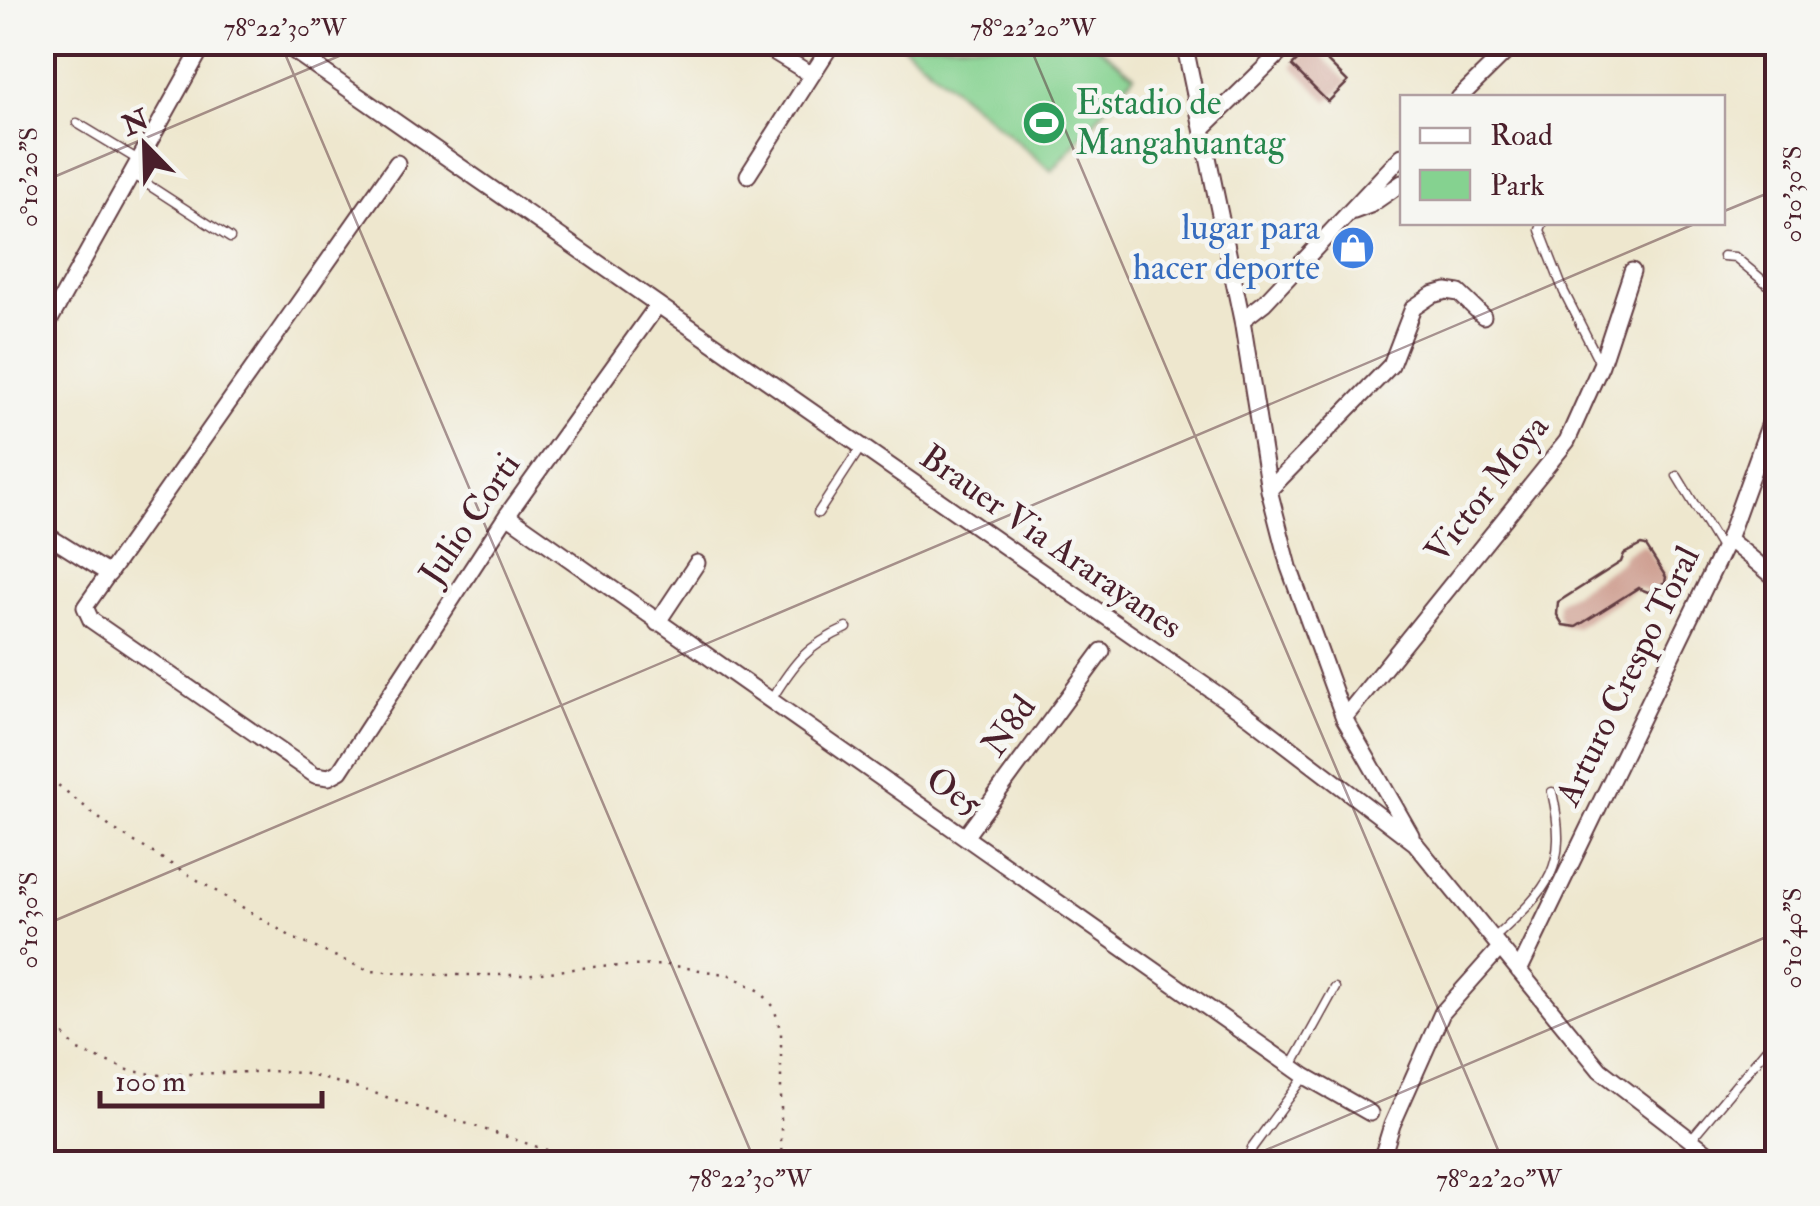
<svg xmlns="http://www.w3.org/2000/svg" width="1820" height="1206" viewBox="0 0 1820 1206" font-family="'IM FELL Double Pica',serif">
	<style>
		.green { fill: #85d290; stroke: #68785e; stroke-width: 2.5 }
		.building { fill: #cfa093 }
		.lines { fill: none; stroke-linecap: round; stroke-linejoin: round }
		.service-casing { stroke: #633d43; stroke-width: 11 }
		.minor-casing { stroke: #633d43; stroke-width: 19 }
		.path { stroke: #633d43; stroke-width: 2.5; stroke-dasharray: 2.5 8; stroke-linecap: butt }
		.service { stroke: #fff; stroke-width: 8 }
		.minor { stroke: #fff; stroke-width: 15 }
		.ticks { fill: none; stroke: #4a1f2b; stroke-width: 2.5; stroke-opacity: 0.45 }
		.labels { text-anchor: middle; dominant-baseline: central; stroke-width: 9; stroke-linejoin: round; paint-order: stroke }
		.leisure-label { font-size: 35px; fill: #27864d; stroke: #f6f6f2; text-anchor: start }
		.shop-label { font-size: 35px; fill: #366cbe; stroke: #f6f6f2; text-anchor: end }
		.street-label { font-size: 35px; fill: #4a1f2b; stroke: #f6f6f2 }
		.neatline { fill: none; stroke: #4a1f2b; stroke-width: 4 }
		.ticks-label { font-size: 25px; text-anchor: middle; fill: #4a1f2b }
	</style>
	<rect width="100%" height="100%" fill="#f6f6f2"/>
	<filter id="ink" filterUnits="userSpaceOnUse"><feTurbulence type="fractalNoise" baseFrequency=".01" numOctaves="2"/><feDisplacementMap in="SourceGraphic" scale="20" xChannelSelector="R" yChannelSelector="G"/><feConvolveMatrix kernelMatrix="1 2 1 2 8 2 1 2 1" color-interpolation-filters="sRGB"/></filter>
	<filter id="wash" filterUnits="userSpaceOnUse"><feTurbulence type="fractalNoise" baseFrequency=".0048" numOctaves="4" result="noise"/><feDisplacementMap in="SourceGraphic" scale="40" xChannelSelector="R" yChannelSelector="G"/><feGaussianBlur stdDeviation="2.25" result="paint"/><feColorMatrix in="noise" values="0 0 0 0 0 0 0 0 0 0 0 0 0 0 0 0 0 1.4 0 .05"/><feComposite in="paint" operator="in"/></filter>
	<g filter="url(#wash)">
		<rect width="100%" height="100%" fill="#eee7ce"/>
		<!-- green -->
		<path class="green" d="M900 43H1094L1134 75 1052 171Z"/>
		<g id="blocks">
			<!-- building -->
			<path class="building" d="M1312 46 1348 82 1328 102 1292 66Z
				M1641 545 1646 546 1666 577 1665 583 1648 592 1638 588 1576 627 1563 625 1557 615 1558 602 1621 562 1624 554Z"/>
		</g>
	</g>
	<g filter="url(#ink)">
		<use href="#blocks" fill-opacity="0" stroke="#633d43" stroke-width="2.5"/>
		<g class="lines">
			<!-- service casing -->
			<g class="service-casing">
				<path id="service" d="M77 123 140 161
					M133 175 230 238
					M1543 222 1540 230 1564 292 1599 361
					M1723 256 1735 257 1778 293
					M1677 476 1722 550
					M818 513 861 447
					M771 700C794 663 806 646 847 628
					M1493 939C1547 889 1570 871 1552 792
					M1292 1066 1335 988
					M1691 1139 1778 1035
					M1246 1164 1252 1148 1305 1076"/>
			</g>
			<!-- minor casing -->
			<g class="minor-casing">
				<path id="minor" d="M281 42 1250 717 1415 843 1600 1070 1722 1164
					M758 42 812 75
					M1184 42 1242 320 1269 490 1289 567 1344 718 1411 835
					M1459 98 1516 42
					M1202 129 1291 42
					M397 163 85 607 91 620 315 775 329 777 340 771 507 515 657 306
					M748 175 833 42
					M1354 211 1370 205 1402 183
					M1242 320 1264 303 1402 156
					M42 334 205 42
					M1269 490 1391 365 1413 308 1432 295 1446 291 1459 293 1483 316
					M507 515 1305 1076 1370 1113
					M42 532 109 574
					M1728 539 1778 580
					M657 623 697 563
					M1344 718 1567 441 1601 365 1632 271
					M965 837 1102 651
					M1519 971 1728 539 1778 401
					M1380 1164 1392 1125 1442 1013 1500 948"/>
			</g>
			<!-- path -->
			<path class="path" d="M42 772 110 827 295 939 369 971 443 975H524L590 967 669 965 730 975 760 991 774 1007 781 1033V1140L784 1164
				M42 1012 78 1050 131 1071 160 1075 282 1071 306 1074 362 1089 589 1164"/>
			<!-- service -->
			<use href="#service" class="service"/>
			<!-- minor -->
			<use href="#minor" class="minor"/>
		</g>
	</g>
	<!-- ticks -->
	<path class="ticks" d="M280 42 756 1164M1028 42 1504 1164M1777 42 1778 45M42 182 372 42M1722 212 1778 189M42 926 1699 222M1233 1164 1778 932"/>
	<!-- icons -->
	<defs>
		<g id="stadium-disc" transform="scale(2.25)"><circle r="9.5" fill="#2e9e5b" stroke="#f6f6f2"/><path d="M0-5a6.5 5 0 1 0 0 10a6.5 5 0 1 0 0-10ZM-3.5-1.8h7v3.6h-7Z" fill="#fff"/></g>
		<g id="shop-disc" transform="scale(2.25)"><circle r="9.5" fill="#3f7fe0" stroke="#f6f6f2"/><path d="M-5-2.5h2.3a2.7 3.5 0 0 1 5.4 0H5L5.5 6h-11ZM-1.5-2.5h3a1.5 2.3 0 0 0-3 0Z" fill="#fff"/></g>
	</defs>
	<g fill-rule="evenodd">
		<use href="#stadium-disc" x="1044" y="123"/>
		<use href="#shop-disc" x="1353" y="248"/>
	</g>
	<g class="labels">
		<!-- leisure labels -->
		<g class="leisure-label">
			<text x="1076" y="103">Estadio de<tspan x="1076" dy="40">Mangahuantag</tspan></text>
		</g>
		<!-- shop labels -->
		<g class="shop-label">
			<text x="1320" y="228">lugar para<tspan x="1320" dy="40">hacer deporte</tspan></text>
		</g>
		<!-- street labels -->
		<g class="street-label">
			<text transform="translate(1487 489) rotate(-52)">Victor Moya</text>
			<text transform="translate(470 519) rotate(-56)">Julio Corti</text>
			<text transform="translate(1051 542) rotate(35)">Brauer Via Ararayanes</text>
			<text transform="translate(1628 676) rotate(-64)">Arturo Crespo Toral</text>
			<text transform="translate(1009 726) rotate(-54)">N8d</text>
			<text transform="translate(954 792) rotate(35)">Oe5</text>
		</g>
	</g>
	<!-- margin -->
	<rect width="1820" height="1206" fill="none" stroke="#f6f6f2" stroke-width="110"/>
	<!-- legend -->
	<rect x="1400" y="95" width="325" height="130" fill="#f6f6f2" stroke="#b1a0a2" stroke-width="2.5"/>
	<rect x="1420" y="128" width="50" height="15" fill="#ffffff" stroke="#b1a0a2" stroke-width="2.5"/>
	<text x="1490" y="145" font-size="30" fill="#4a1f2b">Road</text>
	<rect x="1420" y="170" width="50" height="30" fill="#85d290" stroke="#b1a0a2" stroke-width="2.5"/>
	<text x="1490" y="195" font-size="30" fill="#4a1f2b">Park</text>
	<!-- north arrow -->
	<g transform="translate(145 145) rotate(337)" stroke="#f6f6f2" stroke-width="8" paint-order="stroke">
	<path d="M0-8L18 38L0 25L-18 38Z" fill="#4a1f2b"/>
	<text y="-15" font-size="28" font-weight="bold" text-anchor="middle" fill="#4a1f2b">N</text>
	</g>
	<!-- scale -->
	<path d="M100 1091v15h222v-15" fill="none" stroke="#4a1f2b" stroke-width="5"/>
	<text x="115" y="1091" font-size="30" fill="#4a1f2b" stroke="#f6f6f2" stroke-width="8" paint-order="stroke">100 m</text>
	<rect x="55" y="55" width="1710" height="1096" class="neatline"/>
	<g class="ticks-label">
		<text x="285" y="36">78°22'30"W</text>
		<text x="1033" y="36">78°22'20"W</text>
		<text transform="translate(28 177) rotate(-90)" y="9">0°10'20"S</text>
		<text transform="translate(1792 194) rotate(-90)" y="9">0°10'30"S</text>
		<text transform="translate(28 920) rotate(-90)" y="9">0°10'30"S</text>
		<text transform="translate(1792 938) rotate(-90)" y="9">0°10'40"S</text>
		<text x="750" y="1187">78°22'30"W</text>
		<text x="1499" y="1187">78°22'20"W</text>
	</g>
</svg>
